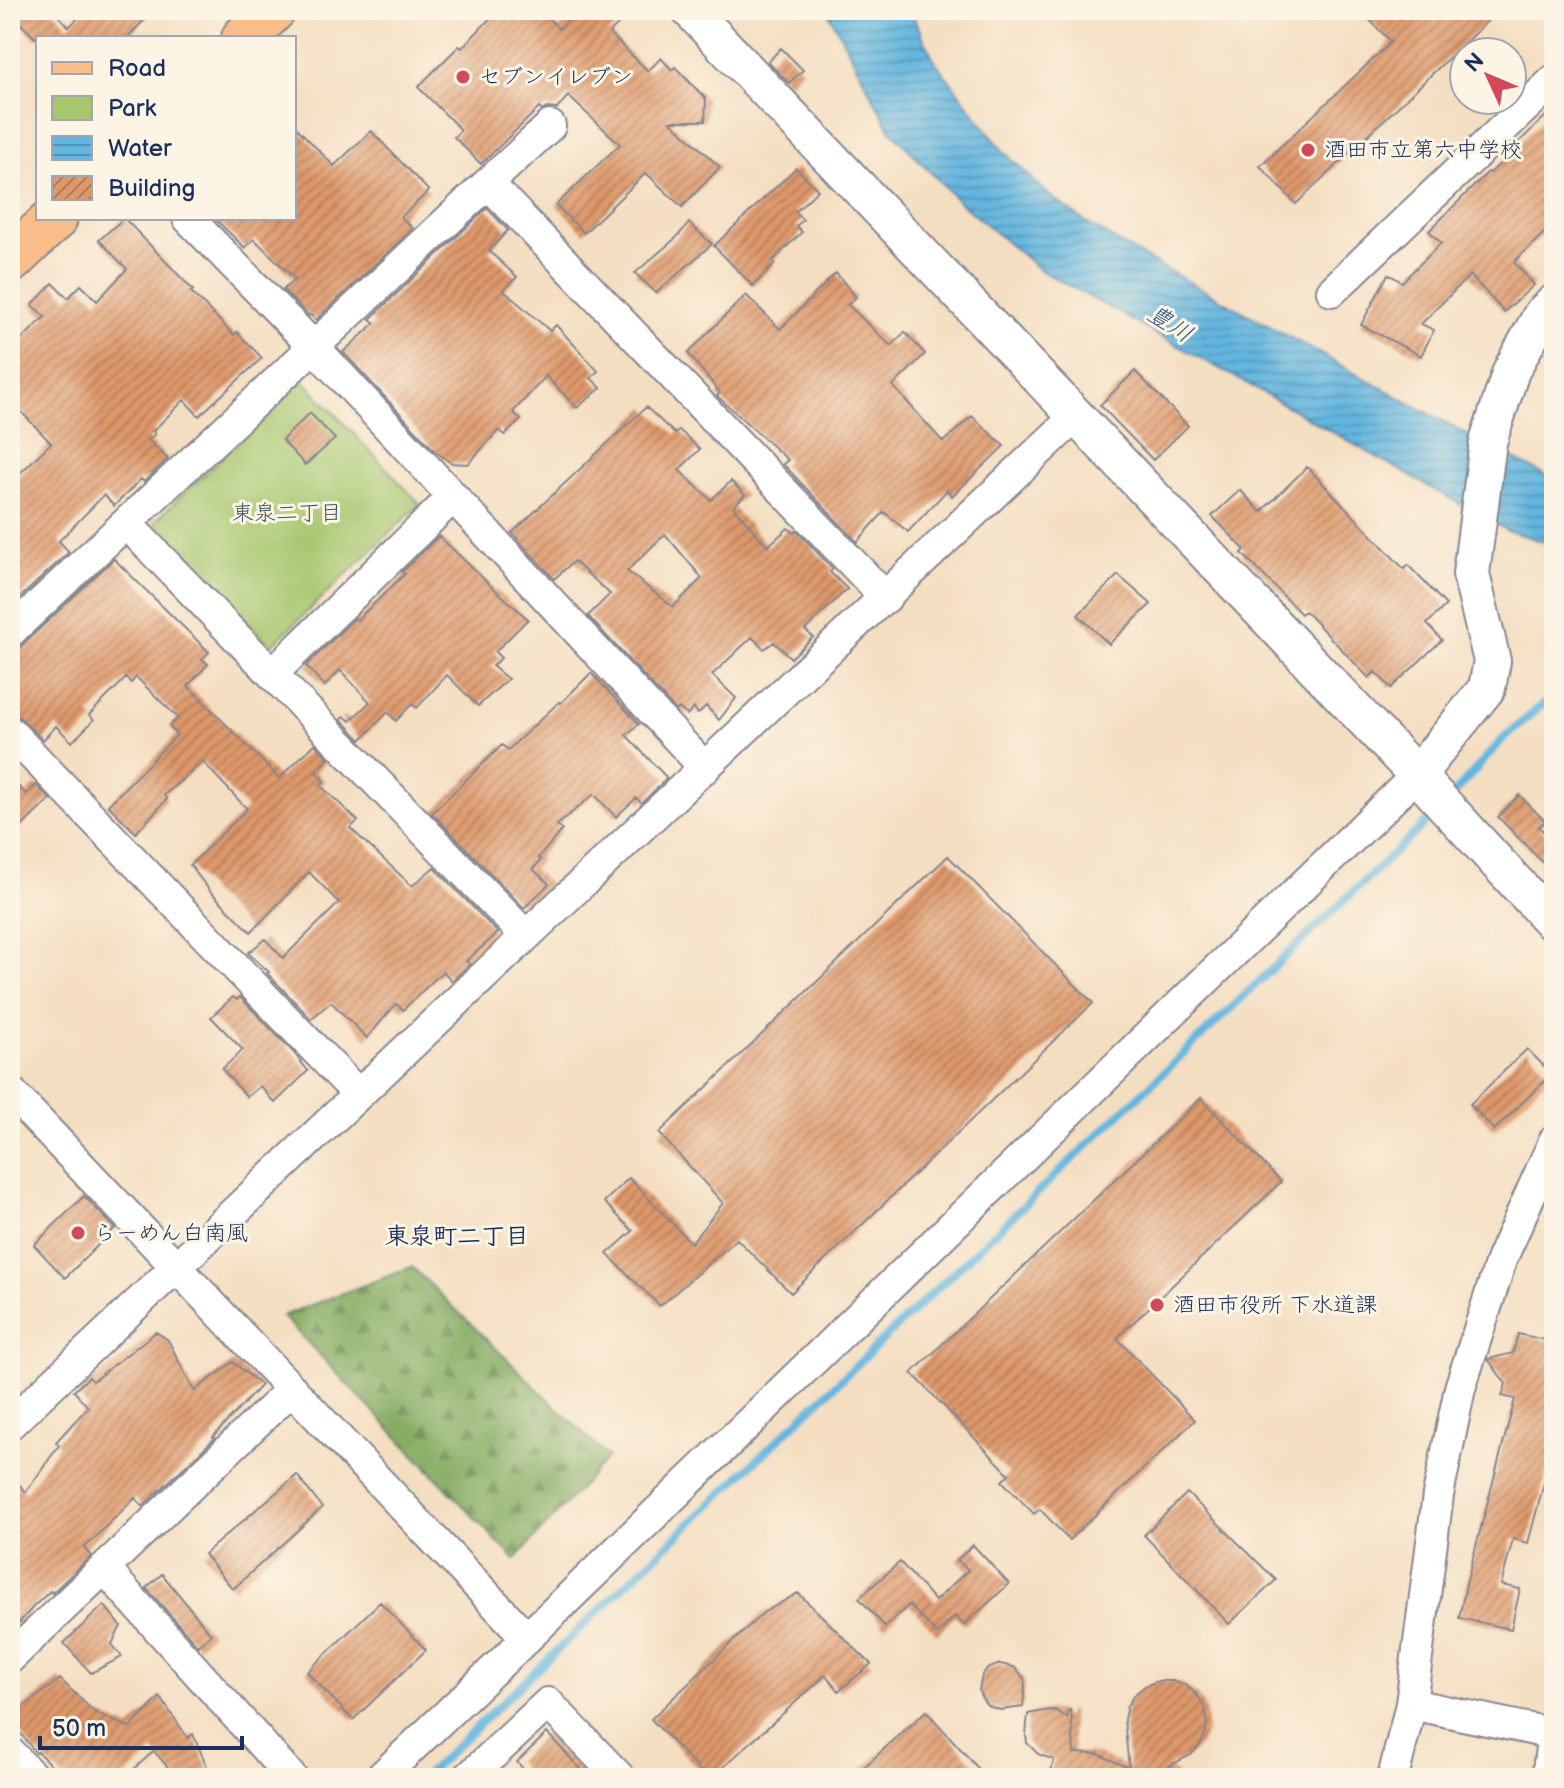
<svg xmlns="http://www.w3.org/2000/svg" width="1564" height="1788" viewBox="0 0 1564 1788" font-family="'Balsamiq Sans','Klee One',sans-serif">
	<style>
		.green { fill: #a7c76f; stroke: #617b66; stroke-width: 2 }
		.forest { fill: url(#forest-firs); stroke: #506e60; stroke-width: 2 }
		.water { fill: url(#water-rules); stroke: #3f729e; stroke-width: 2 }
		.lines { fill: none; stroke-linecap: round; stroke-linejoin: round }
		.stream { stroke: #63b6df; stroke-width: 8 }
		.building { fill: url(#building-hatch); fill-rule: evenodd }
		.service-casing { stroke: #888690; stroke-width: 18 }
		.minor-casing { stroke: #888690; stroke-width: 34 }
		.tertiary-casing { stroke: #888690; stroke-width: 40 }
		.primary-casing { stroke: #888690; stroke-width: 48 }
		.service { stroke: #fff; stroke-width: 14 }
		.minor { stroke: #fff; stroke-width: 30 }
		.tertiary { stroke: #fff; stroke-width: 36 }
		.primary { stroke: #f8bd88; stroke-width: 44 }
		.poi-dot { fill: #d1495b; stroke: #fcf5e5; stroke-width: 3 }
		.labels { text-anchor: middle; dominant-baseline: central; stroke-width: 6; stroke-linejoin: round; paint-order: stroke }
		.poi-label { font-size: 22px; fill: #1b2f5e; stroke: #fcf5e5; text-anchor: start }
		.park-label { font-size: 22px; fill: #3e5562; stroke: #fcf5e5 }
		.water-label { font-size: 24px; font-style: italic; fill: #315885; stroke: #fcf5e5 }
		.neighbourhood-label { font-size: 24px; font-weight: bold; fill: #1b2f5e; stroke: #fcf5e5 }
	</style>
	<defs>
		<pattern id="forest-firs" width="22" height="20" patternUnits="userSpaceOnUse" patternTransform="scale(2)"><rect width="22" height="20" fill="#85ac62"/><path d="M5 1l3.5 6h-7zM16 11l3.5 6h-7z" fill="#6c8c54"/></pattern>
		<pattern id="water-rules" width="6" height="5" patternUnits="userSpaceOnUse" patternTransform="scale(2)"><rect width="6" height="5" fill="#63b6df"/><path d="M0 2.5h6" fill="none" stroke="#5194b8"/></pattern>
		<pattern id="building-hatch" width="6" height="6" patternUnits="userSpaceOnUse" patternTransform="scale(2)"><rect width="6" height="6" fill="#de986a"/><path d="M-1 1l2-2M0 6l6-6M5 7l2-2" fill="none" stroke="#b37c5a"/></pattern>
	</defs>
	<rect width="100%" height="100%" fill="#fcf5e5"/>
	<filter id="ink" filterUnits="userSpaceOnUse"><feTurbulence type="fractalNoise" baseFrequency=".0125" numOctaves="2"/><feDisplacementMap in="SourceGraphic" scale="16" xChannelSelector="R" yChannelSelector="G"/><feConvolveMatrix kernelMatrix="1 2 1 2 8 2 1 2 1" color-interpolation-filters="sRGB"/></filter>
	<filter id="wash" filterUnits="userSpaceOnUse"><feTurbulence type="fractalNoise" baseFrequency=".006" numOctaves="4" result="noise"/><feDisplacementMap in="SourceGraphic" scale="32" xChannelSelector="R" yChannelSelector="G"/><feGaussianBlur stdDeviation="1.8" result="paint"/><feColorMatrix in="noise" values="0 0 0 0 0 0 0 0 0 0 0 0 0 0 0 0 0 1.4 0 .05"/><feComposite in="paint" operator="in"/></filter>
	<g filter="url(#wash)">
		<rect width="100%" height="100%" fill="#f4dec1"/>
		<!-- green -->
		<path class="green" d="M303 380 420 504 271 646 154 522Z"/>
		<!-- forest -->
		<path class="forest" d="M412 1267 608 1457 515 1560 282 1316Z"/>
		<!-- water -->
		<path class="water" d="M827 10H910L934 60 1004 152 1050 196 1088 224 1138 254 1422 410 1554 480V545L1506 530 1244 382 1040 270 958 201 891 131Z"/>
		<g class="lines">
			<!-- stream -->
			<path class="stream" d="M1451 797 1502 740 1543 704 1554 705
				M423 1778 1439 810"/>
		</g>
		<g id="blocks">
			<!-- building -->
			<path class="building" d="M10 10H53L69 27 86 10H154L127 38H35L10 13Z
				M498 10H540L559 29 579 10H627L616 21 619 24 609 33 648 71 661 58 672 70 675 67 706 99 705 121H670L720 167 682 207 646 173 584 233 556 205 620 144 568 96 557 109 547 108 542 111 539 108 481 164 454 137 461 130 418 87 459 46 462 48Z
				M1360 10H1499L1296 204 1260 166 1391 42Z
				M781 48 803 70 789 83 768 62Z
				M1554 108V223L1514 262 1534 285 1504 312 1470 275 1421 324 1434 330 1421 356 1361 325 1388 274 1402 282 1441 243 1429 231 1488 172 1490 173 1520 145 1518 143Z
				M294 125 334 166 371 131 429 191 401 217 413 229 316 320 311 315 309 316 283 290 295 279 254 239 245 248 214 218H294Z
				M796 168 818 190 795 212 803 220 796 226 802 232 772 261 775 264 753 286 714 246Z
				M487 208 508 230 489 251 517 277 503 290 550 331 556 325 598 371 591 378 601 388 577 408 546 376 513 412 521 420 505 435 499 430 468 464 451 463 435 451 343 352 375 323 370 319Z
				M124 218 193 290 191 292 234 335 237 332 262 358 199 416 184 400 153 431 155 434 148 440 168 459 144 482 141 479 114 506 104 495 59 541 69 552 11 606 10 483 51 443 10 400V350L45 317 32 305 53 283 68 298 81 285 97 301 127 269 99 240Z
				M689 223 712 244 656 293 635 273 677 237Z
				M836 273 856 297 848 305 891 346 905 332 925 354 893 386 943 442 972 416 1004 446 952 496 947 490 908 532 884 512 857 542 783 464 788 460 717 396 720 393 688 353 746 295 780 329Z
				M1135 371 1188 426 1153 460 1100 405Z
				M646 407 675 434 679 430 700 449 679 470 711 500 731 481 745 495 733 507 768 546 788 528 794 533 797 531 833 569 830 572 847 589 805 630 813 637 791 658 774 642 764 649 752 637 712 675 736 698 719 720 706 706 698 714 694 708 687 715 679 708 676 711 588 616 610 594 574 561 554 579 512 533ZM665 534 702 578 673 607 627 571Z
				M310 413 335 439 305 465 282 440Z
				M1307 467 1404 569 1408 565 1446 605 1427 624 1442 640 1391 688 1375 672 1369 678 1305 611 1301 614 1242 553 1245 550 1212 516 1240 490 1261 512Z
				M439 536 490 585 528 619 495 652 501 658 492 666 508 679 478 706 447 675 417 708 412 704 396 721 388 712 361 740 341 719 344 716 350 721 370 702 340 670 325 686 306 666 355 618 357 620 405 574 402 572Z
				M114 559 209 652 202 659 208 664 188 686 279 778 315 744 329 758 316 772 324 781 320 785 358 821 350 828 412 886 434 867 498 933 466 961 470 964 452 981 443 971 403 1010 396 1004 367 1038 331 1002 311 1019 267 973 269 972 248 953 265 939 283 958 339 903 309 872 251 932 210 891 190 865 247 809 203 762 164 795 167 799 136 833 108 805 177 735 169 726 178 718 136 677 131 683 126 678 89 715 94 720 72 742 56 726 43 740 10 708V656Z
				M1118 575 1151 604 1109 644 1078 615Z
				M591 673 639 724 626 735 667 778 642 803 636 798 616 817 594 794 557 825 562 830 538 858 541 860 533 869 549 884 524 908 432 813 502 745 508 750 559 702 561 703Z
				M10 778 26 794 36 785 50 799 10 838Z
				M1519 795 1545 821 1539 827 1554 842V874L1498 817Z
				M948 856 1093 1003 791 1293 737 1239 660 1306 607 1254 633 1231 604 1202 629 1178 691 1243 723 1203 659 1133Z
				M233 997 237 1000 240 997 294 1053 308 1071 275 1103 260 1086 247 1097 222 1069 243 1050 211 1017Z
				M1527 1049 1552 1074 1494 1130 1470 1104Z
				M1201 1098 1281 1182 1117 1338 1195 1420 1069 1540 1040 1509 1034 1514 1002 1481 1009 1474 912 1373Z
				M84 1196 115 1228 65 1278 34 1245Z
				M156 1332 168 1340 194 1391 233 1362 261 1385 213 1437 215 1438 143 1506 135 1498 84 1548 91 1556 52 1593 50 1591 34 1606 10 1633V1475L26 1492 59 1445 56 1442 88 1407 74 1391 89 1377 93 1381Z
				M1518 1334 1554 1342V1446L1528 1543 1513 1539 1501 1585 1520 1589 1511 1629 1459 1618 1467 1580 1515 1399 1502 1396 1506 1384 1488 1359 1513 1353Z
				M297 1475 322 1508 233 1589 204 1554Z
				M1187 1493 1276 1580 1229 1624 1144 1535Z
				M973 1545 1009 1584 964 1625 955 1616 937 1634 909 1605 885 1627 859 1598 900 1562 935 1601 968 1570 957 1560Z
				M162 1574 211 1634 198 1646 146 1588Z
				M798 1593 871 1664 839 1691 826 1675 711 1778H707L651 1719 763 1613Z
				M380 1602 426 1650 353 1720 307 1672Z
				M104 1605 121 1626 112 1644 122 1657 91 1673 64 1643Z
				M1000 1664 1014 1667 1024 1678 1025 1686 1023 1707 1001 1710 994 1708 987 1705 982 1698 979 1691 982 1675 987 1669Z
				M60 1679 94 1712 130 1728 160 1697 188 1738 193 1734 212 1778H177L154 1751 124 1778H63L38 1752 36 1753 10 1720V1717Z
				M1158 1681H1172L1185 1685 1196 1694 1204 1705 1207 1718 1206 1732 1200 1745 1191 1755 1169 1766 1181 1778H1049L1054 1760 1038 1754 1027 1743 1026 1735 1028 1714 1049 1710 1057 1711 1067 1718 1069 1710H1071L1074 1753 1098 1754 1129 1768 1124 1719 1127 1706 1134 1695 1145 1686Z
				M926 1711 987 1778H852Z
				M547 1733 589 1778H531L517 1762Z"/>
		</g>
	</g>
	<g filter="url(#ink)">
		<use href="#blocks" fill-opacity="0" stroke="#888690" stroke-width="2"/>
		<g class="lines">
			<!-- service casing -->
			<g class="service-casing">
				<path id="service" d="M1539 1778 1545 1732"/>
			</g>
			<!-- minor casing -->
			<g class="minor-casing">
				<path id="minor" d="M488 183 550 126
					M188 218 314 347 705 768
					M1332 291 1554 80
					M126 523 526 936
					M10 632 488 183 886 598
					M272 674 453 497
					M10 732 358 1094
					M10 1091 527 1638
					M10 1424C363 1086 722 755 1075 417
					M104 1568 292 1778
					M10 1658 292 1389
					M1411 1704 1554 1734
					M10 1753 34 1778
					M380 1778 527 1638 1417 775
					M468 1778 548 1703 620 1778
					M1393 1778 1411 1704 1438 1495 1460 1388 1502 1258 1554 1141"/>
			</g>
			<!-- tertiary casing -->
			<g class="tertiary-casing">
				<path id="tertiary" d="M690 10 1417 775 1554 924
					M1417 775 1487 688 1492 661 1471 574 1488 442 1511 371 1542 314 1554 303"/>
			</g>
			<!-- primary casing -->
			<g class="primary-casing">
				<path id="primary" d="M244 38 273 10
					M10 261 55 218"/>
			</g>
			<!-- service -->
			<use href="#service" class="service"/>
			<!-- minor -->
			<use href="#minor" class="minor"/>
			<!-- tertiary -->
			<use href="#tertiary" class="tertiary"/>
			<!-- primary -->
			<use href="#primary" class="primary"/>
		</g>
	</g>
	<!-- markers -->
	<g class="poi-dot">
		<circle cx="463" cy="77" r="8"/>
		<circle cx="1308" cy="150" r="8"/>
		<circle cx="78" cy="1233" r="8"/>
		<circle cx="1157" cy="1305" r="8"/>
	</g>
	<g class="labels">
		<!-- poi labels -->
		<g class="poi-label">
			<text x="479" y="77">セブンイレブン</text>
			<text x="1324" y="150">酒田市立第六中学校</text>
			<text x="94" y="1233">らーめん白南風</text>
			<text x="1173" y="1305">酒田市役所 下水道課</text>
		</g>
		<!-- park labels -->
		<g class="park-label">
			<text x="287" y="513">東泉二丁目</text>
		</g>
		<!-- water labels -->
		<g class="water-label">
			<text transform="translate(1170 324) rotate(33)">豊川</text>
		</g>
		<!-- neighbourhood labels -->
		<g class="neighbourhood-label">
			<text x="457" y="1236">東泉町二丁目</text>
		</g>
	</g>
	<!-- margin -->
	<rect width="1564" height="1788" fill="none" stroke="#fcf5e5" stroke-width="40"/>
	<!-- legend -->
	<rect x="36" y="36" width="260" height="184" fill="#fcf5e5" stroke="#a2a6af" stroke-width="2"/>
	<rect x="52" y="62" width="40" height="12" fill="#f8bd88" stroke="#a2a6af" stroke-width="2"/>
	<text x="108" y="76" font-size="24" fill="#1b2f5e">Road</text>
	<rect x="52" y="96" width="40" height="24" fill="#a7c76f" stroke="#a2a6af" stroke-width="2"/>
	<text x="108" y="116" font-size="24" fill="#1b2f5e">Park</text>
	<rect x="52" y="136" width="40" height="24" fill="url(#water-rules)" stroke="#a2a6af" stroke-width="2"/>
	<text x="108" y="156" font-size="24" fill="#1b2f5e">Water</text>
	<rect x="52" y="176" width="40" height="24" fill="url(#building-hatch)" stroke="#a2a6af" stroke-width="2"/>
	<text x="108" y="196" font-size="24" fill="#1b2f5e">Building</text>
	<!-- north arrow -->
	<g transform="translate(1488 76) rotate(314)"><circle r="38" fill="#fcf5e5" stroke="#a2a6af" stroke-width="2"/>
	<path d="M0-6L14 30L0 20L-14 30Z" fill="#d1495b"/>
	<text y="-12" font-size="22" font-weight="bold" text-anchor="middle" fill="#1b2f5e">N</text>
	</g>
	<!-- scale -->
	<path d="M40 1736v12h202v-12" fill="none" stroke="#1b2f5e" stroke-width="4"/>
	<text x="52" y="1736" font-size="24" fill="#1b2f5e" stroke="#fcf5e5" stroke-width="6" paint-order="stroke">50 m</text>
</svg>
